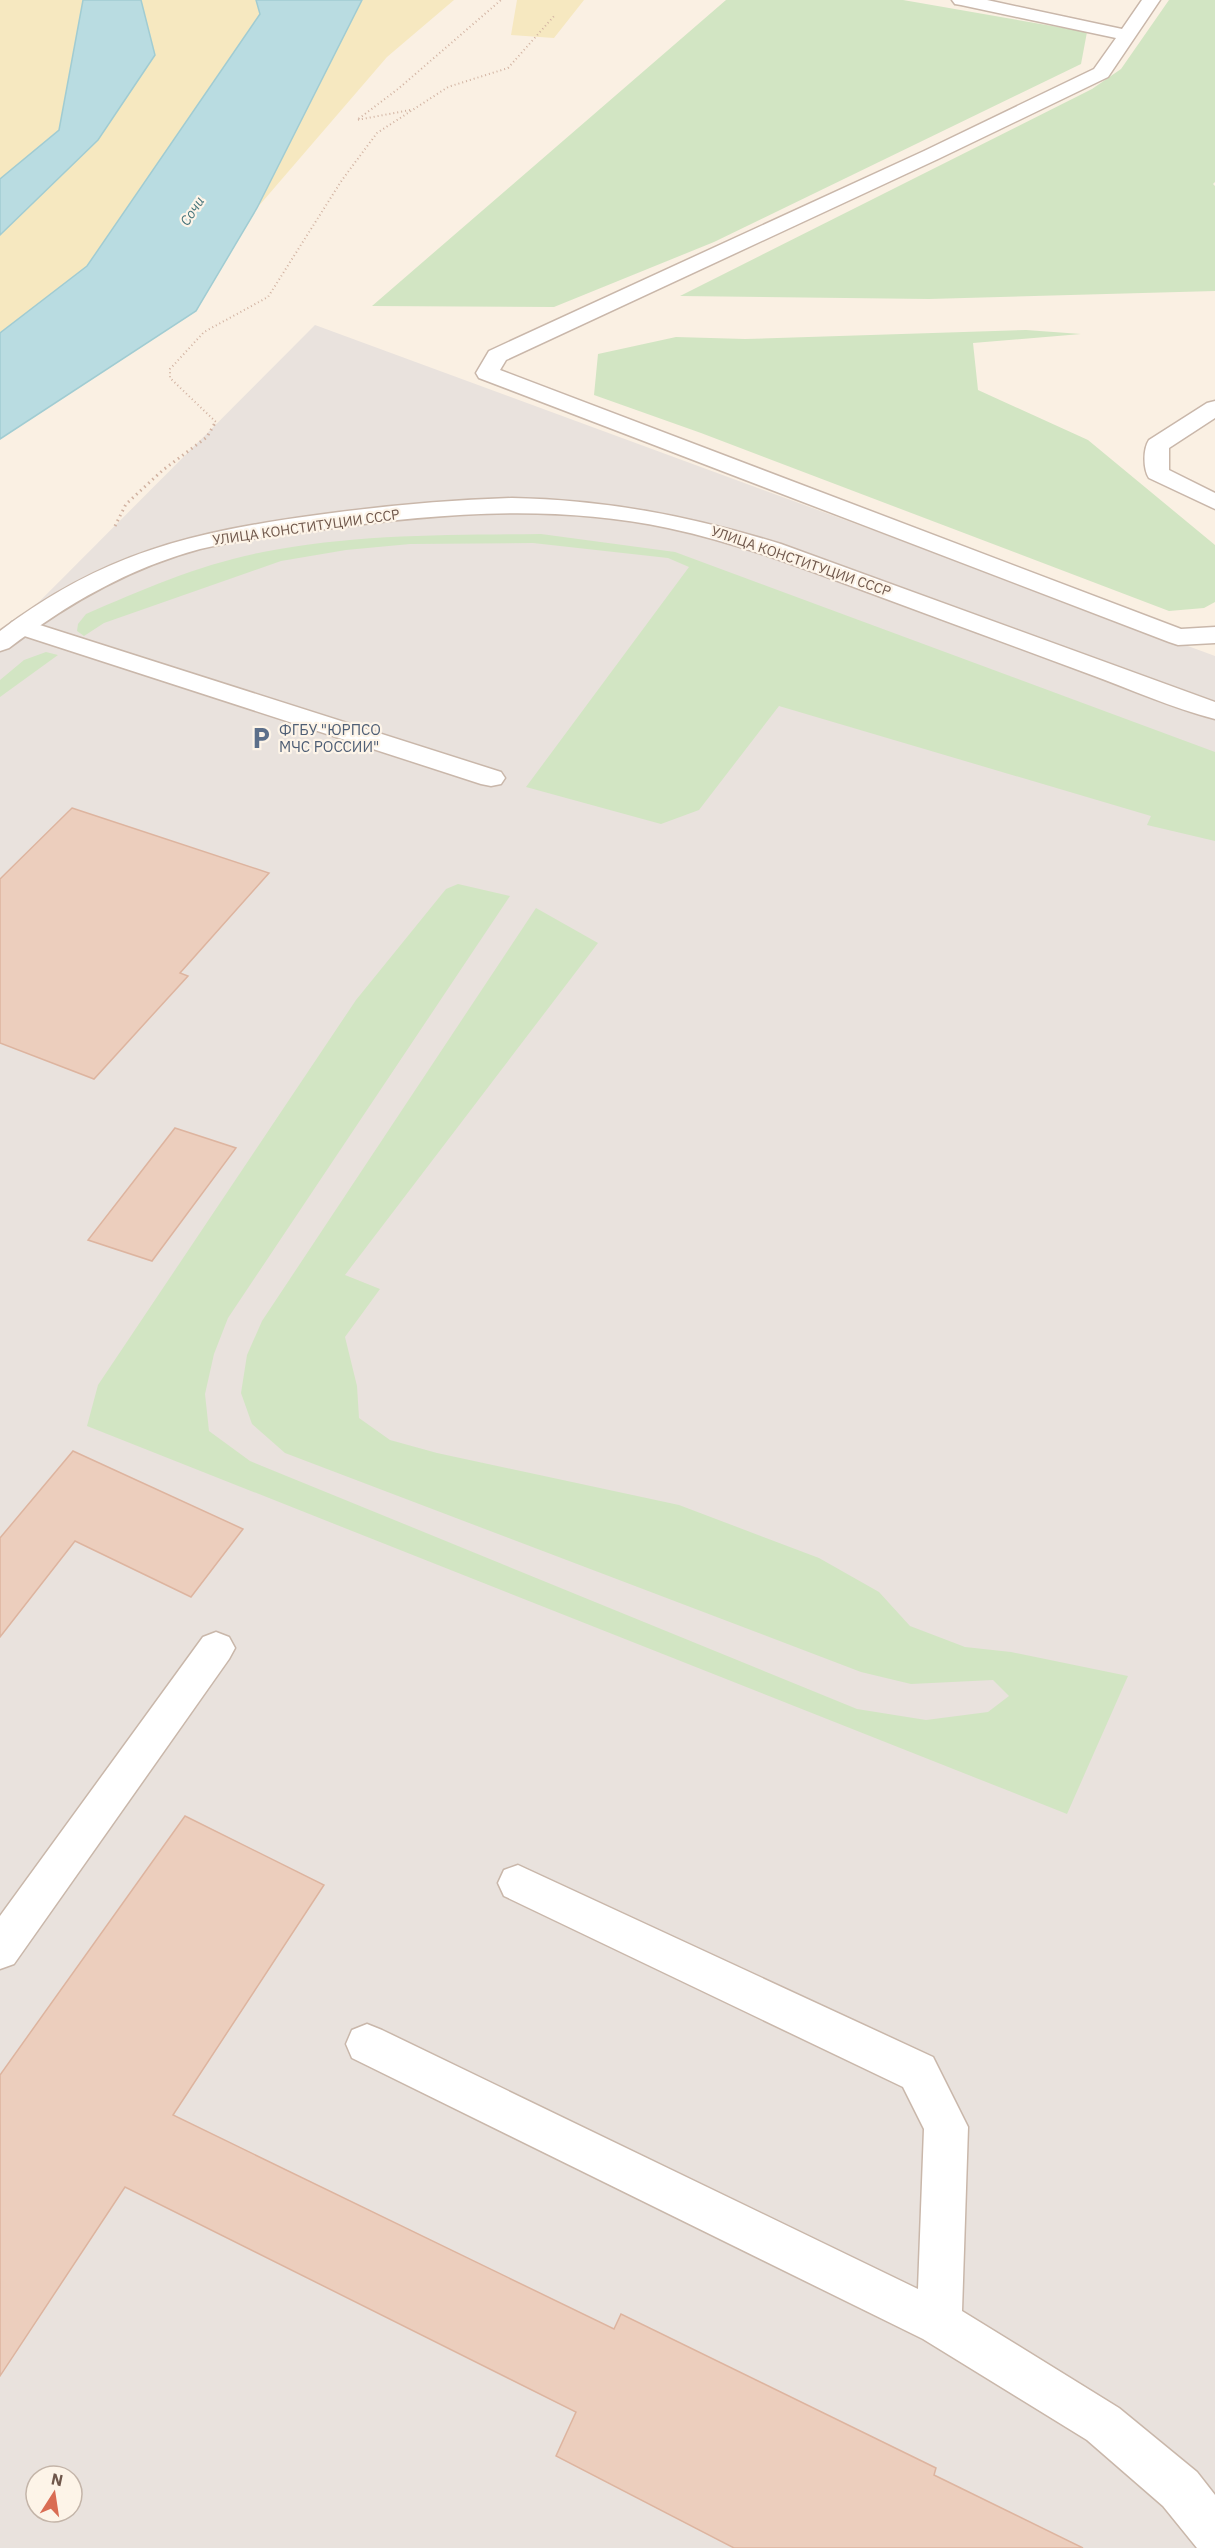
<svg xmlns="http://www.w3.org/2000/svg" width="1215" height="2548" viewBox="0 0 1215 2548" font-family="'IBM Plex Sans',sans-serif">
	<style>
		.industrial { fill: #e9e2dd; fill-rule: evenodd }
		.green { fill: #d2e5c3 }
		.sand { fill: #f6e8c0 }
		.water { fill: #b9dce1; stroke: #a1ccd2; stroke-width: 1.5 }
		.building { fill: #eccebd; stroke: #ddb49f; stroke-width: 1.5 }
		.lines { fill: none; stroke-linecap: round; stroke-linejoin: round }
		.lane-casing { stroke: #c9b7aa; stroke-width: 3 }
		.street-casing { stroke: #c9b7aa; stroke-width: 3 }
		.path-far1 { stroke: #d1b2a1; stroke-width: 2; stroke-dasharray: 1 3; stroke-linecap: butt }
		.path { stroke: #d1b2a1; stroke-width: 3; stroke-dasharray: 1.5 4; stroke-linecap: butt }
		.lane { fill: #fff; fill-rule: evenodd }
		.street { fill: #fff; fill-rule: evenodd }
		.labels { text-anchor: middle; dominant-baseline: central; stroke-width: 4.5; stroke-linejoin: round; paint-order: stroke }
		.far-water-label { font-size: 14px; font-style: italic; fill: #44737a; stroke: #fdf4e8 }
		.far-street-label { font-size: 14px; fill: #6f574b; stroke: #fdf4e8 }
		.service-label { font-size: 15px; fill: #4e5e75; stroke: #fdf4e8; text-anchor: start }
	</style>
	<rect width="100%" height="100%" fill="#faf0e3"/>
	<!-- industrial -->
	<path class="industrial" d="M315 325 1215 656V2548H0V641ZM36 2476H72V2512H36Z"/>
	<!-- green -->
	<path class="green" d="M726 0H903L1087 32 1081 64 714 242 554 307 372 306Z
		M1169 0H1215V182L1213 184 1215 186V291L929 299 680 296 1092 89 1121 69Z
		M1026 330 1081 334 973 343 978 390 1088 440 1215 545V602L1204 608 1169 611 701 433 594 395 598 354 676 337 745 339Z
		M541 534 675 552 1215 752V841L1147 825 1151 816 779 706 699 810 661 824 526 787 689 567 668 558 533 543 410 544 346 550 281 561 104 623 84 636 77 631 78 624 86 614C143 589 201 564 263 552 355 534 447 535 541 534Z
		M46 652 58 655 0 697V680L24 660Z
		M458 884 510 896 228 1318 214 1354 205 1394 209 1431 250 1461 857 1709 926 1720 988 1712 1009 1696 993 1680 911 1684 861 1672 285 1453 252 1424 241 1393 247 1355 262 1321 536 908 598 943 345 1275 380 1289 345 1337 357 1386 359 1418 390 1440 437 1453 679 1505 819 1558 879 1592 910 1626 965 1647 1011 1652 1128 1676 1067 1814 87 1426 98 1385 356 1000 446 889Z"/>
	<!-- sand -->
	<path class="sand" d="M0 0H83L59 130 0 179Z
		M141 0H256L260 14 87 266 0 333V235L98 140 155 55Z
		M362 0H454L387 57 257 208Z
		M517 0H584L554 38 511 35Z"/>
	<!-- water -->
	<path class="water" d="M83 0H141L155 55 98 140 0 235V179L59 130Z
		M256 0H362L257 208 196 311 0 439V333L87 266 260 14Z"/>
	<!-- building -->
	<path class="building" d="M72 808 269 873 180 973 188 976 94 1079 0 1043V879Z
		M175 1128 236 1148 152 1261 88 1240Z
		M73 1451 243 1529 191 1597 75 1541 0 1637V1538Z
		M185 1816 324 1885 173 2115 614 2329 621 2314 936 2468 934 2475 1083 2548H734L556 2456 576 2412 125 2187 0 2376V2075Z"/>
	<g class="lines">
		<!-- lane casing -->
		<g class="lane-casing">
			<path id="lane" d="M952 0H987L1122 29 1142 0H1160L1108 77 938 159 506 360 500 370 1181 629 1215 627V643L1178 645 1169 642 479 378 476 373 489 351 924 151 1094 69 1116 38 961 5 955 4Z
				M1215 401V418L1169 448V470L1215 493V509L1149 478C1143 469 1143 449 1149 440L1207 403Z
				M21 619 501 772 505 778 501 784 491 786 481 784 12 632 8 627 12 622Z
				M216 1632 229 1637 235 1648 229 1659 14 1964 0 1969V1916L203 1637Z
				M518 1865 933 2057 968 2127 962 2311 1119 2408 1197 2472 1215 2495V2548H1197L1163 2506 1087 2440 923 2339 352 2058 346 2044 352 2030 367 2024 382 2030 918 2289 924 2129 903 2087 504 1896 498 1883 504 1870Z"/>
		</g>
		<!-- street casing -->
		<g class="street-casing">
			<path id="street" d="M512 498C607 500 690 516 781 544L1215 702V719C1172 708 1130 689 1089 674 1013 646 938 618 862 590 798 566 734 542 668 528 555 504 439 513 326 529 284 534 241 539 200 549 129 568 67 604 9 648L0 651V631C103 553 192 532 317 515 382 506 447 500 512 498Z"/>
		</g>
		<!-- path-far1 -->
		<path class="path-far1" d="M410 110 357 120 398 89 501 0
			M214 425 216 422 170 378V369L204 332 268 297 342 180 377 133 448 87 508 68 555 15"/>
		<!-- path -->
		<path class="path" d="M115 526 126 504 163 470 207 437 215 423"/>
		<!-- lane -->
		<use href="#lane" class="lane"/>
		<!-- street -->
		<use href="#street" class="street"/>
	</g>
	<!-- icons -->
	<defs>
		<g id="parking-bare" transform="scale(1.8)"><path d="M-3.5-5.5H1a3.5 3.5 0 0 1 0 7H-1V5.5H-3.5ZM-1-3.4V-.6H.8a1.4 1.4 0 0 0 0-2.8Z" fill="#5c6f8a" stroke="#fdf4e8" stroke-width="2.5" paint-order="stroke"/></g>
	</defs>
	<g fill-rule="evenodd">
		<use href="#parking-bare" x="261" y="738"/>
	</g>
	<g class="labels">
		<!-- far-water labels -->
		<g class="far-water-label">
			<text transform="translate(192 211) rotate(-57)">Сочи</text>
		</g>
		<!-- far-street labels -->
		<g class="far-street-label">
			<text transform="translate(306 527) rotate(-8)">УЛИЦА КОНСТИТУЦИИ СССР</text>
			<text transform="translate(801 561) rotate(19)">УЛИЦА КОНСТИТУЦИИ СССР</text>
		</g>
		<!-- service labels -->
		<g class="service-label">
			<text x="279" y="729">ФГБУ "ЮРПСО<tspan x="279" dy="17">МЧС РОССИИ"</tspan></text>
		</g>
	</g>
	<!-- north arrow -->
	<g transform="translate(54 2494) rotate(12)"><circle r="28" fill="#fdf4e8" stroke="#c4b5a9" stroke-width="1.5"/>
	<path d="M0-4.5L10 22L0 15L-10 22Z" fill="#d96c53"/>
	<text y="-9" font-size="16" font-weight="bold" text-anchor="middle" fill="#6f574b">N</text>
	</g>
</svg>
